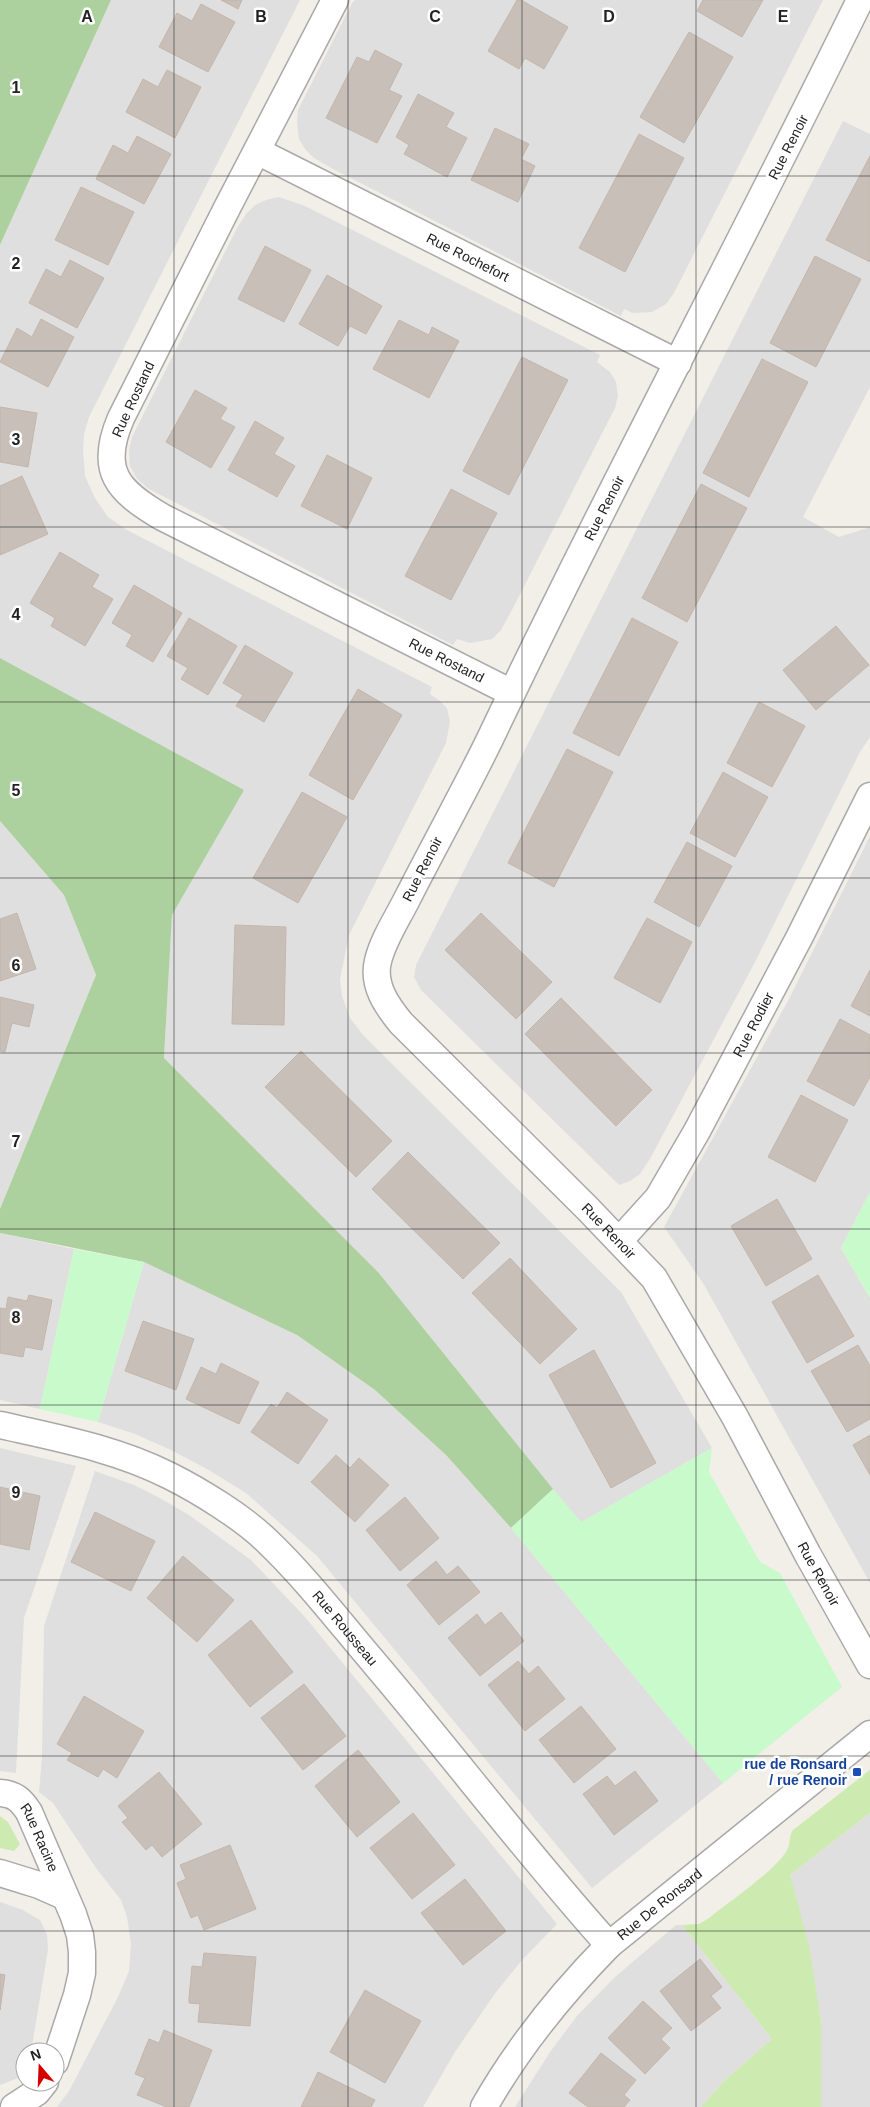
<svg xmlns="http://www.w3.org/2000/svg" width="870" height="2107" viewBox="0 0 870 2107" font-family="Helvetica,sans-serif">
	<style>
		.residential { fill: #e0dfdf }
		.grass { fill: #cdebb0 }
		.forest { fill: #add19e }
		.park { fill: #c8facc }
		.building { fill: #c7bfb8; stroke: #c4b6ab }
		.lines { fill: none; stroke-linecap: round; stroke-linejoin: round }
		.street-casing { stroke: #a9a9a9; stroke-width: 29 }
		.street { stroke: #fff; stroke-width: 26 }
		.grid { fill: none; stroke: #222; stroke-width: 1; stroke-opacity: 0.55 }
		.transit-dot { fill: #1a4fb4; stroke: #fff; stroke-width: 2 }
		.labels { text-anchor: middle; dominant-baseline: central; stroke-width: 5; stroke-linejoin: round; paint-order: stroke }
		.street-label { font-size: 14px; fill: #222; stroke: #fff }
		.transit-label { font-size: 14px; font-weight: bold; fill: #164399; stroke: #fff; text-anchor: end }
		.grid-label { font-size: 16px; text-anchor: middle; font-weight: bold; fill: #222; stroke: #fff; stroke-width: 5; stroke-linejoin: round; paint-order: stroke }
	</style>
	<rect width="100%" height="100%" fill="#f2efe9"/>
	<!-- residential -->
	<path class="residential" d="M111 0H300L89 417 84 434 83 451 85 476 95 498 108 517 127 530 432 687 430 694 440 701 447 708 450 722 446 743 349 935 340 979 342 996 350 1018 363 1035 621 1292 712 1448 580 1523 378 1272 164 1058 172 915 243 790 0 658V245Z
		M355 0H823L674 293 666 304 652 312 633 313 624 309 621 316 333 169 314 158 305 149 299 139 297 123 298 110 352 3Z
		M843 121 870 134V387L803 517 839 537 870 527V737L860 752 754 964 651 1157 640 1174 630 1181 619 1185 421 990 414 977 416 965Z
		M279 197 305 206 600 355 597 362 610 372 616 382 618 396 615 408 513 608 501 630 492 639 470 643 457 639 453 645 149 489 137 479 130 466 129 450 132 437 237 228 246 214 255 205 266 200Z
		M0 821 64 895 96 975 0 1209Z
		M870 836V1192L841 1248 870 1298V1583L703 1283 664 1227 790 997Z
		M0 1233 74 1249 40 1409 0 1400Z
		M144 1262 227 1297 297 1335 375 1390 447 1456 511 1528 723 1783 592 1888 317 1556 246 1493 207 1469 171 1450 135 1434 98 1422Z
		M0 1448 76 1466 24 1618 16 1773 0 1771Z
		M95 1471 134 1485 158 1497 189 1515 251 1560 305 1617 557 1924 523 1959 496 1992 455 2052 423 2107H57L69 2091 118 1997 129 1971 131 1944 127 1917 121 1900 96 1868 53 1803 39 1792 42 1757 44 1626Z
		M870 1813V2107H821V2022L790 1875Z
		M0 1902 23 1910 40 1920 47 1934 48 1950 31 2052H25V2070L18 2078 0 2085Z
		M676 1925H682L772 2039 726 2079 701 2107H515L550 2052 577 2016 615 1977Z"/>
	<!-- grass -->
	<path class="grass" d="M870 1770V1813L790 1875 809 1945 821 2022V2107H701L726 2079 772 2039 682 1925 699 1924 709 1918C730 1901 773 1872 786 1852 791 1845 788 1837 793 1830Z
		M0 1816 8 1822 20 1844 14 1851 0 1848Z"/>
	<!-- forest -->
	<path class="forest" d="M0 0H111L0 245Z
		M0 658 244 790 172 915 164 1058 378 1272 553 1489 511 1528 447 1456 375 1390 297 1335 144 1262 0 1233V1209L96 975 64 895 0 821Z"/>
	<!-- park -->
	<path class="park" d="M870 1192V1298L841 1248Z
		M74 1249 144 1262 98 1422 40 1409Z
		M712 1448 709 1472 760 1562 780 1573 842 1687 723 1783 511 1528 553 1489 581 1522Z"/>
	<!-- building -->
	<path class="building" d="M221 0H242L238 9Z
		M517 0H521L568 27 544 69 525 58 519 69 488 51Z
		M703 0H763L742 37 697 11Z
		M201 4 235 22 208 72 159 47 177 13 192 21Z
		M689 32 733 57 684 143 640 117Z
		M375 50 402 64 389 90 402 96 377 143 326 118 357 57 369 62Z
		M167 70 201 87 175 138 126 112 143 79 158 87Z
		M418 94 454 113 446 127 467 138 447 177 404 154 409 145 396 137Z
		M495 128 529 144 521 159 535 166 518 202 471 180Z
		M639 134 684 158 625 272 579 248Z
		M137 136 171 154 144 204 96 179 113 145 128 153Z
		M870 156V262L826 240Z
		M81 187 134 212 108 265 55 240Z
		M265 246 311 270 284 322 238 299Z
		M815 256 861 279 816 367 770 343Z
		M70 260 104 278 77 328 29 303 46 269 61 277Z
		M327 275 382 306 366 334 350 326 338 346 299 324Z
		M41 319 74 337 48 387 0 362 17 328 32 337Z
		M399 320 429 335 432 327 459 341 429 398 373 369Z
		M522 357 568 380 509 495 463 471Z
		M762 359 808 382 749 497 703 473Z
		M195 390 227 408 220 419 235 427 211 468 166 442Z
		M0 407 37 413 28 467 0 462Z
		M255 421 284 438 274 454 295 466 277 497 228 470Z
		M327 455 372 478 347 529 301 506Z
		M22 476 48 534 0 555V486Z
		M701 484 747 508 687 622 642 598Z
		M451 489 497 513 451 600 405 576Z
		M60 552 99 575 92 587 113 599 85 646 51 626 55 618 30 603Z
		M134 585 182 613 153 662 126 646 132 635 112 623Z
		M189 618 237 646 208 695 181 679 188 668 167 656Z
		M632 618 678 642 619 756 573 733Z
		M836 626 869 665 816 710 783 670Z
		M245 645 293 673 264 722 236 706 243 695 223 683Z
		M358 689 402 715 353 800 309 775Z
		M759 702 805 726 772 787 727 763Z
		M567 749 613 772 554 887 508 863Z
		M723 772 768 797 735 857 690 833Z
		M302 792 347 817 298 903 253 878Z
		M687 842 732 866 699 927 654 902Z
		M17 913 36 969 0 981V919Z
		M481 913 552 982 516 1019 445 950Z
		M647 918 692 942 660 1003 614 978Z
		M235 925 286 927 284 1025 232 1024Z
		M870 970V1016L851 1006Z
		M0 997 34 1005 29 1027 12 1023 5 1052 0 1051Z
		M561 998 652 1090 616 1126 525 1034Z
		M840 1019 870 1035V1077L854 1106 807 1081Z
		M301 1051 392 1141 356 1177 265 1087Z
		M801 1095 848 1120 815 1182 768 1157Z
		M408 1152 500 1243 463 1279 372 1189Z
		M777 1199 812 1259 766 1286 731 1226Z
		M510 1258 577 1329 540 1364 472 1293Z
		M818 1275 854 1336 807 1363 772 1302Z
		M29 1295 52 1300 42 1350 25 1347 23 1357 0 1353V1308L6 1309 8 1297 27 1301Z
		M143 1321 194 1339 176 1390 125 1371Z
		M858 1345 870 1366V1419L847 1432 811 1371Z
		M594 1350 656 1463 611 1488 549 1375Z
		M221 1363 259 1382 239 1424 186 1399 201 1367 216 1374Z
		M287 1392 328 1420 298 1464 251 1432 271 1404 277 1408Z
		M870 1435V1475L853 1445Z
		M336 1455 350 1468 359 1458 389 1485 355 1522 311 1482Z
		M0 1487 40 1496 29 1550 0 1544Z
		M405 1497 439 1538 400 1571 366 1530Z
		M95 1512 155 1541 131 1591 71 1562Z
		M183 1556 234 1600 197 1642 147 1598Z
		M436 1561 447 1575 458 1566 480 1592 439 1625 407 1585Z
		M501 1612 524 1641 480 1676 448 1638 477 1614 485 1625Z
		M251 1620 293 1672 250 1707 208 1655Z
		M518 1661 529 1674 538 1666 565 1699 525 1731 488 1685Z
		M304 1684 346 1736 303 1770 261 1718Z
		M84 1696 144 1731 117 1778 103 1769 98 1777 67 1760 72 1753 57 1744Z
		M581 1706 616 1749 574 1783 539 1740Z
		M358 1750 400 1802 357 1837 315 1786Z
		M635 1771 658 1801 614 1835 583 1794 607 1776 615 1786Z
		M159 1772 202 1824 162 1857 152 1845 146 1850 122 1822 128 1818 118 1806Z
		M413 1813 455 1865 412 1899 370 1848Z
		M230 1845 256 1909 204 1930 198 1915 191 1918 177 1883 186 1879 180 1865Z
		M465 1879 506 1931 463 1965 421 1913Z
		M204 1953 256 1957 250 2026 198 2022 200 2004 189 2003V1998L192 1966 202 1967Z
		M700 1959 722 1987 711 1996 721 2008 691 2031 660 1991Z
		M0 1974 5 1975 0 2010Z
		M365 1990 421 2021 385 2083 330 2052Z
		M643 2001 672 2028 661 2039 670 2048 645 2074 608 2038Z
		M164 2030 212 2050 189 2107H167L137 2095 145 2078 135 2074 144 2051 149 2039 159 2043Z
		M601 2053 636 2080 624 2095 630 2100 624 2107H588L569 2093Z
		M318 2072 375 2100 371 2107H301Z"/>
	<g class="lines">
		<!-- street casing -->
		<g class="street-casing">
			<g id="street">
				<path id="s1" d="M335 0 227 208 121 418C98 471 118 491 162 517L512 693"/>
				<path id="s2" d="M860 0C739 248 608 491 489 741 463 794 434 846 407 899 397 919 383 940 378 961 372 985 387 1006 401 1023L588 1209 654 1278 735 1417 808 1555 870 1665"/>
				<path id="s3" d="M257 151 678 363"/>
				<path id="s4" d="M619 1241 658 1198 697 1131 799 938 870 796"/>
				<path id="s5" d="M0 1425C58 1438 117 1449 170 1476 200 1491 242 1517 266 1540 306 1578 340 1623 376 1665 455 1758 528 1855 609 1945"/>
				<path id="s6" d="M0 1793C15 1794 21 1800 29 1812L73 1914 80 1935 82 1952V1973L77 1995 55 2062"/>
				<path d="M0 1873 39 1885 64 1896"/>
				<path d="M14 2107 37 2092 45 2082"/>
				<path id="s7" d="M484 2107C518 2047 561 1994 609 1945L870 1734"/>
			</g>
		</g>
		<!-- street -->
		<use href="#street" class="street"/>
	</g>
	<!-- grid -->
	<path class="grid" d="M174 0V2107M348 0V2107M522 0V2107M696 0V2107M0 176H870M0 351H870M0 527H870M0 702H870M0 878H870M0 1053H870M0 1229H870M0 1405H870M0 1580H870M0 1756H870M0 1931H870"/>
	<!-- markers -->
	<rect class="transit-dot" x="852" y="1767" width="10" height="10" rx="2.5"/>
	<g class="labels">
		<!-- street labels -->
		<g class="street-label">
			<text transform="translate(788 147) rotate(-63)">Rue Renoir</text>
			<text stroke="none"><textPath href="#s3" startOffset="236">Rue Rochefort</textPath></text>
			<text transform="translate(133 399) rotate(-65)">Rue Rostand</text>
			<text transform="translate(604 508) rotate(-63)">Rue Renoir</text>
			<text stroke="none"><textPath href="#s1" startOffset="911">Rue Rostand</textPath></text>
			<text transform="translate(422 869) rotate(-63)">Rue Renoir</text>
			<text stroke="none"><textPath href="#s4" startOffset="256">Rue Rodier</textPath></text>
			<text stroke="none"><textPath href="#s2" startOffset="1438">Rue Renoir</textPath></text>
			<text stroke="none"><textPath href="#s2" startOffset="1842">Rue Renoir</textPath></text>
			<text stroke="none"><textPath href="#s5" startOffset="412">Rue Rousseau</textPath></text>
			<text stroke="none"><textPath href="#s6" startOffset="64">Rue Racine</textPath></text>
			<text stroke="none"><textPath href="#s7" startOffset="270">Rue De Ronsard</textPath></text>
		</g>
		<!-- transit labels -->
		<g class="transit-label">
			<text x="847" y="1764">rue de Ronsard<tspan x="847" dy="16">/ rue Renoir</tspan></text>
		</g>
	</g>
	<g class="grid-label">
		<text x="87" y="22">A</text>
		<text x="261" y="22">B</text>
		<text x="435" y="22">C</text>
		<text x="609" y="22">D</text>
		<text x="783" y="22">E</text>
		<text x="16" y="93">1</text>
		<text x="16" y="269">2</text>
		<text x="16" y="445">3</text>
		<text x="16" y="620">4</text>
		<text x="16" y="796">5</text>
		<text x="16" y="971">6</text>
		<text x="16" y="1147">7</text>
		<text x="16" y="1323">8</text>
		<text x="16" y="1498">9</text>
	</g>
	<!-- north arrow -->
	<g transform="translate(40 2067) rotate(341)"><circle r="24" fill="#ffffff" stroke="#a7a7a7"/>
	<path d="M0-4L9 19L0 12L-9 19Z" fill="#d40000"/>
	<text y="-8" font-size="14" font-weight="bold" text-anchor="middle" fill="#222222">N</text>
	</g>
</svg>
